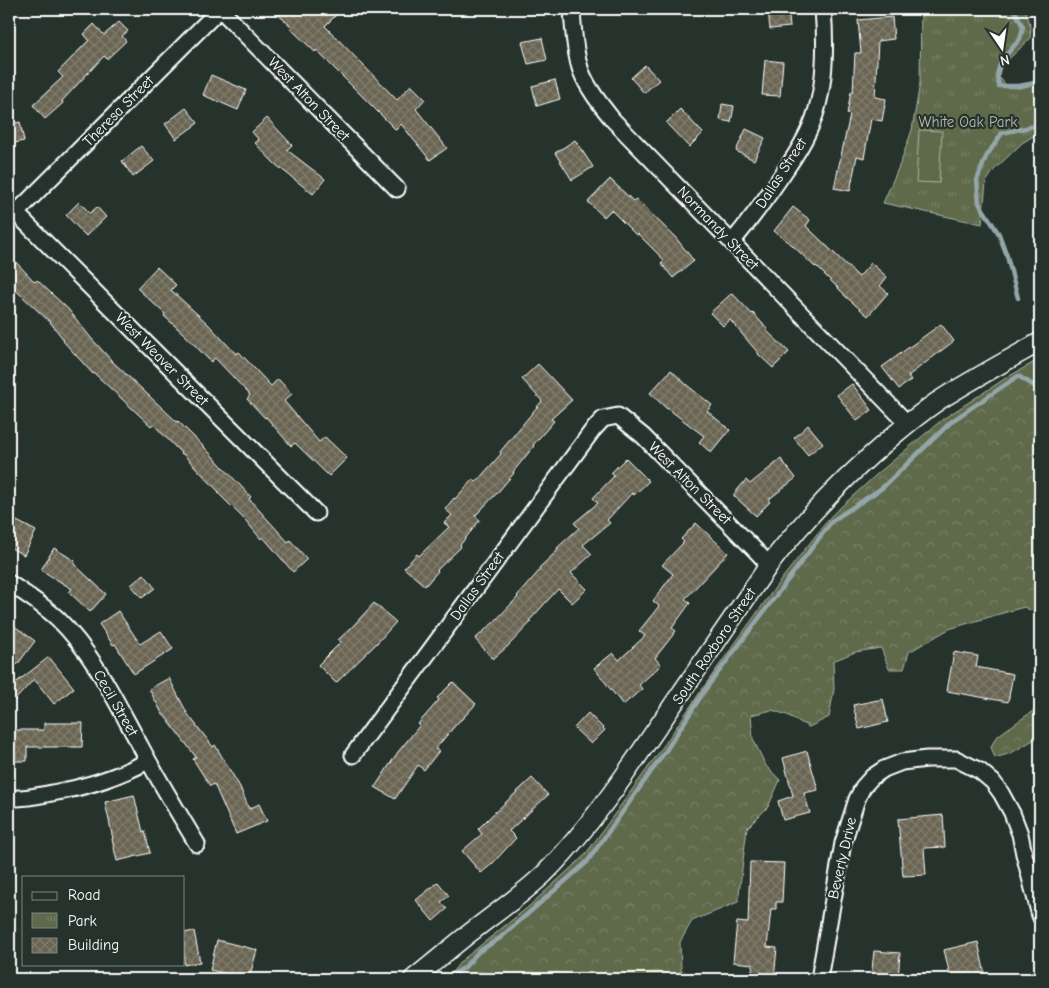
<svg xmlns="http://www.w3.org/2000/svg" width="1049" height="988" viewBox="0 0 1049 988" font-family="'Comic Neue',sans-serif">
	<style>
		.forest { fill: url(#forest-crowns); stroke: #aeb4a6 }
		.park { fill: url(#park-tufts); stroke: #aeb4a6 }
		.garden { fill: #5e6a4c; stroke: #aeb4a6 }
		.lines { fill: none; stroke-linecap: round; stroke-linejoin: round }
		.stream { stroke: #94a6aa; stroke-width: 4.5 }
		.building { fill: url(#building-cross-hatch); stroke: #fff }
		.minor-casing { stroke: #fff; stroke-width: 19 }
		.tertiary-casing { stroke: #fff; stroke-width: 21 }
		.minor { stroke: #26332d; stroke-width: 15 }
		.tertiary { stroke: #26332d; stroke-width: 18 }
		.labels { text-anchor: middle; dominant-baseline: central; stroke-width: 4.5; stroke-linejoin: round; paint-order: stroke }
		.street-label { font-size: 15px; fill: #fff; stroke: #26332d }
		.park-label { font-size: 15px; fill: #b7bcae; stroke: #26332d }
	</style>
	<defs>
		<pattern id="forest-crowns" width="20" height="18" patternUnits="userSpaceOnUse" patternTransform="scale(1.25)"><rect width="20" height="18" fill="#5e6a4c"/><path d="M2 6a3 3 0 1 1 6 0M12 15a3 3 0 1 1 6 0" fill="none" stroke="#768067"/></pattern>
		<pattern id="park-tufts" width="24" height="20" patternUnits="userSpaceOnUse" patternTransform="scale(1.25)"><rect width="24" height="20" fill="#5e6a4c"/><path d="M3 7l-1-3M5 7V3M7 7l1-3M15 17l-1-3M17 17v-4M19 17l1-3" fill="none" stroke="#768067"/></pattern>
		<pattern id="building-cross-hatch" width="8" height="8" patternUnits="userSpaceOnUse" patternTransform="scale(1.25)"><rect width="8" height="8" fill="#6a6553"/><path d="M0 0l8 8M0 8l8-8" fill="none" stroke="#807c6d"/></pattern>
	</defs>
	<rect width="100%" height="100%" fill="#26332d"/>
	<filter id="ink" filterUnits="userSpaceOnUse"><feTurbulence type="fractalNoise" baseFrequency=".02" numOctaves="2"/><feDisplacementMap in="SourceGraphic" scale="10" xChannelSelector="R" yChannelSelector="G"/><feConvolveMatrix kernelMatrix="1 2 1 2 8 2 1 2 1" color-interpolation-filters="sRGB"/></filter>
	<g filter="url(#ink)">
		<!-- forest -->
		<path class="forest" d="M1040 359V615L1024 607 996 615 949 629 909 652 904 669H889L881 648 855 652 833 661 834 689 829 717 809 727 787 715 772 710 751 715 753 739 766 766 780 780 768 807 747 828 738 902 692 921 680 942 681 970 696 979H447L461 961 527 908 585 855 660 751 703 688 777 585 831 516 876 475 943 419 1006 378Z
			M1040 706V736L1011 753 995 758 991 747 996 737Z"/>
		<!-- park -->
		<path class="park" d="M921 9H1025L1031 28 1030 39 1000 67 999 77 1008 87 1020 88 1040 83V132L1022 143 994 170 986 182 982 224 883 203 900 164 912 130 920 83Z"/>
		<!-- garden -->
		<path class="garden" d="M919 130 942 131 939 183 916 182Z"/>
		<g class="lines">
			<!-- stream -->
			<path class="stream" d="M1014 9 1023 27 1020 39 1001 61 997 75 999 86H1019L1040 82
				M1018 298 1007 256 999 234 979 203 977 180 986 157 1002 133 1040 125
				M445 978 464 968 478 952 500 938 587 862 665 752 705 690 832 521 882 488 952 421 1018 376 1040 389"/>
		</g>
		<!-- building -->
		<path class="building" d="M272 9H330L336 15 325 26 397 100 411 85 425 99 416 109 447 148 430 160 401 124 396 130 316 50 315 52 291 29 292 27Z
			M768 9H788L790 27 770 29Z
			M892 17 894 39 878 41 875 97 886 99 882 121 871 119 864 158 857 156 850 191 834 188 850 115 847 114 851 92H853L855 53H861L858 20Z
			M119 22 128 31 122 36 126 41 107 59 104 56 62 101 63 103 45 119 33 105 63 77 58 72 89 40 84 34 94 24 104 35Z
			M542 38 547 60 528 64 522 42Z
			M765 60 783 62 780 96 762 95Z
			M645 65 659 80 644 93 631 78Z
			M211 75 246 90 238 110 203 95Z
			M555 80 560 99 537 106 532 86Z
			M722 104 734 106 731 122 720 120Z
			M186 108 198 123 176 139 165 124Z
			M680 109 703 133 689 147 666 123Z
			M267 118 292 145 287 150 325 179 313 194 275 164 255 143 259 140 252 132Z
			M20 122 24 141 9 144V127L12 124Z
			M746 129 765 138 754 160 736 151Z
			M575 140 593 167 572 180 555 153Z
			M141 146 154 161 133 177 122 161Z
			M610 179 633 201 636 199 676 238 694 261 673 278 661 263 664 260 638 234 636 235 611 210 604 217 588 202Z
			M79 202 90 213 97 207 106 217 86 236 66 215Z
			M793 207 810 220 806 226 859 277 871 263 887 277 880 286 888 293 868 316 844 295V294L816 266 815 267 791 244 774 231Z
			M9 255 35 282 37 280 68 309 91 338 113 362 177 422 178 421 206 449 251 497 249 499 288 542 290 540 307 559 293 572 263 537 261 539 246 521 218 493 219 492 183 454H182L153 424 151 426 94 373 93 374 63 341 64 340 50 322 9 284Z
			M157 267 176 285 171 290 208 324 236 354 239 352 271 386 278 379 292 394 284 401 319 442 325 437 347 458 329 476 295 443 291 446 266 417 265 418 247 399 250 395 215 358 211 362 184 334 164 316 165 314 137 288Z
			M732 293 752 314 753 313 768 330 767 331 789 352 773 368 758 354H759L730 320 723 326 710 313Z
			M941 324 954 341 908 376 911 380 899 389 882 367Z
			M538 364 572 400 551 419 554 421 533 445 534 446 513 472 514 473 498 492 475 516 480 520 460 545 461 547 437 570 438 571 425 586 404 568 417 554 419 556 449 527 444 523 452 515 445 509 454 498 455 499 473 479 476 482 501 454 500 452 542 401 522 379Z
			M671 370 688 386 712 405 707 411 730 430 711 453 699 442 704 436 667 408V409L650 393Z
			M852 384 872 410 857 421 837 395Z
			M808 425 823 443 808 455 794 438Z
			M626 458 649 481 634 495 632 493 607 520 610 523 583 545 592 554 571 573 587 589 572 603 558 589 529 621 531 622 508 646 493 659 475 639 494 622 518 597 517 596 540 570 539 568 558 550 557 548 579 528 574 523 598 503 593 498 614 476 611 473Z
			M781 459 796 478 768 500 770 502 756 516 733 495 746 480 750 484Z
			M15 520 36 531 24 555 9 547V532Z
			M696 523 728 553 685 599 690 603 672 628 676 631 655 658 661 665 639 685 642 689 623 705 594 668 613 653 619 660 645 636 639 631 659 606 653 601 673 574 662 565 684 542 681 539Z
			M54 548 75 561 74 564 106 594 90 612 69 592 72 589 41 570Z
			M144 574 155 588 142 598 131 585Z
			M374 603 396 622 377 643 336 683 318 665 341 642 338 640 352 627Z
			M118 611 140 644 161 631 173 649 134 674 115 644 113 645 99 624Z
			M13 625 35 641 17 665 9 659V631Z
			M954 652 978 656 976 667 1013 674 1008 702 947 691Z
			M49 657 74 688 54 704 34 679 15 700 9 694V688Z
			M169 678 187 713 213 747 215 745 240 787 249 809 259 804 267 821 236 834 214 784 210 786 193 759 196 757 164 715H163L149 689Z
			M453 682 476 704 461 720H460L435 749 439 751 424 770 418 765 395 799 375 787 398 752 420 725 418 724 439 700 437 698Z
			M883 699 888 722 859 729 853 705Z
			M588 713 605 730 591 744 574 728Z
			M44 723H83L82 747H27V761H9V730H44Z
			M807 751 818 790 804 793 810 813 783 820 778 801 793 796 783 758Z
			M532 778 548 795 509 831 516 838 492 864 481 873 462 851 482 834 478 829 492 815Z
			M134 795 143 832 145 831 150 853 117 861 112 839H113L105 802Z
			M943 815 945 847 924 848 926 875 903 876 898 819Z
			M750 862 784 863 782 902H776V909H771L767 947 777 948 774 979 751 977 753 964 733 962 737 922 748 923Z
			M438 882 449 896 441 902 447 909 433 921 416 900Z
			M194 931 200 962 184 965V933Z
			M217 940 257 950 249 979 210 970Z
			M978 942 986 979H951L944 950Z
			M874 951 900 953 898 979H871Z"/>
		<g class="lines">
			<!-- minor casing -->
			<g class="minor-casing">
				<path id="minor" d="M220 9 397 189
					M572 9C573 27 575 54 581 71 588 89 601 105 613 120L908 424
					M9 206 316 513
					M16 213 220 9
					M732 242C749 222 765 200 780 178 793 159 806 140 814 118 826 84 826 45 823 9
					M9 583C26 594 43 605 58 619 95 655 117 704 142 749 159 781 178 812 197 844
					M353 755 592 431 603 419 618 416 643 436 758 553 769 565
					M9 798C24 799 37 796 52 793 87 787 116 778 148 761
					M819 979 843 843 857 799 863 787 872 777 884 769 902 762 927 759H956L980 771 993 782 1001 793 1012 813 1020 834 1024 854 1040 916"/>
			</g>
			<!-- tertiary casing -->
			<g class="tertiary-casing">
				<path id="tertiary" d="M413 979C435 962 456 943 479 926 501 909 524 893 544 874 574 844 600 810 624 776L769 565C805 518 847 475 893 436 907 424 922 412 938 401 971 380 1006 361 1040 342"/>
			</g>
			<!-- minor -->
			<use href="#minor" class="minor"/>
			<!-- tertiary -->
			<use href="#tertiary" class="tertiary"/>
		</g>
	</g>
	<g class="labels">
		<!-- street labels -->
		<g class="street-label">
			<text transform="translate(309 99) rotate(46)">West Alton Street</text>
			<text transform="translate(118 111) rotate(-45)">Theresa Street</text>
			<text transform="translate(781 173) rotate(-57)">Dallas Street</text>
			<text transform="translate(718 228) rotate(46)">Normandy Street</text>
			<text transform="translate(162 359) rotate(45)">West Weaver Street</text>
			<text transform="translate(690 483) rotate(45)">West Alton Street</text>
			<text transform="translate(477 586) rotate(-54)">Dallas Street</text>
			<text transform="translate(714 646) rotate(-56)">South Roxboro Street</text>
			<text transform="translate(116 703) rotate(60)">Cecil Street</text>
			<text transform="translate(842 858) rotate(-77)">Beverly Drive</text>
		</g>
		<!-- park labels -->
		<g class="park-label">
			<text x="968" y="122">White Oak Park</text>
		</g>
	</g>
	<!-- margin -->
	<rect width="1049" height="988" fill="none" stroke="#26332d" stroke-width="30"/>
	<rect x="15" y="15" width="1019" height="958" fill="none" stroke="#fff" stroke-width="2" filter="url(#ink)"/>
	<!-- legend -->
	<rect x="22" y="876" width="162" height="90" fill="#26332d" stroke="#7d8581"/>
	<rect x="32" y="892" width="25" height="8" fill="#26332d" stroke="#7d8581"/>
	<text x="68" y="900" font-size="15" fill="#ffffff">Road</text>
	<rect x="32" y="913" width="25" height="15" fill="url(#park-tufts)" stroke="#7d8581"/>
	<text x="68" y="926" font-size="15" fill="#ffffff">Park</text>
	<rect x="32" y="938" width="25" height="15" fill="url(#building-cross-hatch)" stroke="#7d8581"/>
	<text x="68" y="950" font-size="15" fill="#ffffff">Building</text>
	<!-- north arrow -->
	<g transform="translate(1002 48) rotate(167)" stroke="#26332d" stroke-width="4" paint-order="stroke">
	<path d="M0-4L9 19L0 12L-9 19Z" fill="#ffffff"/>
	<text y="-8" font-size="14" font-weight="bold" text-anchor="middle" fill="#ffffff">N</text>
	</g>
</svg>
